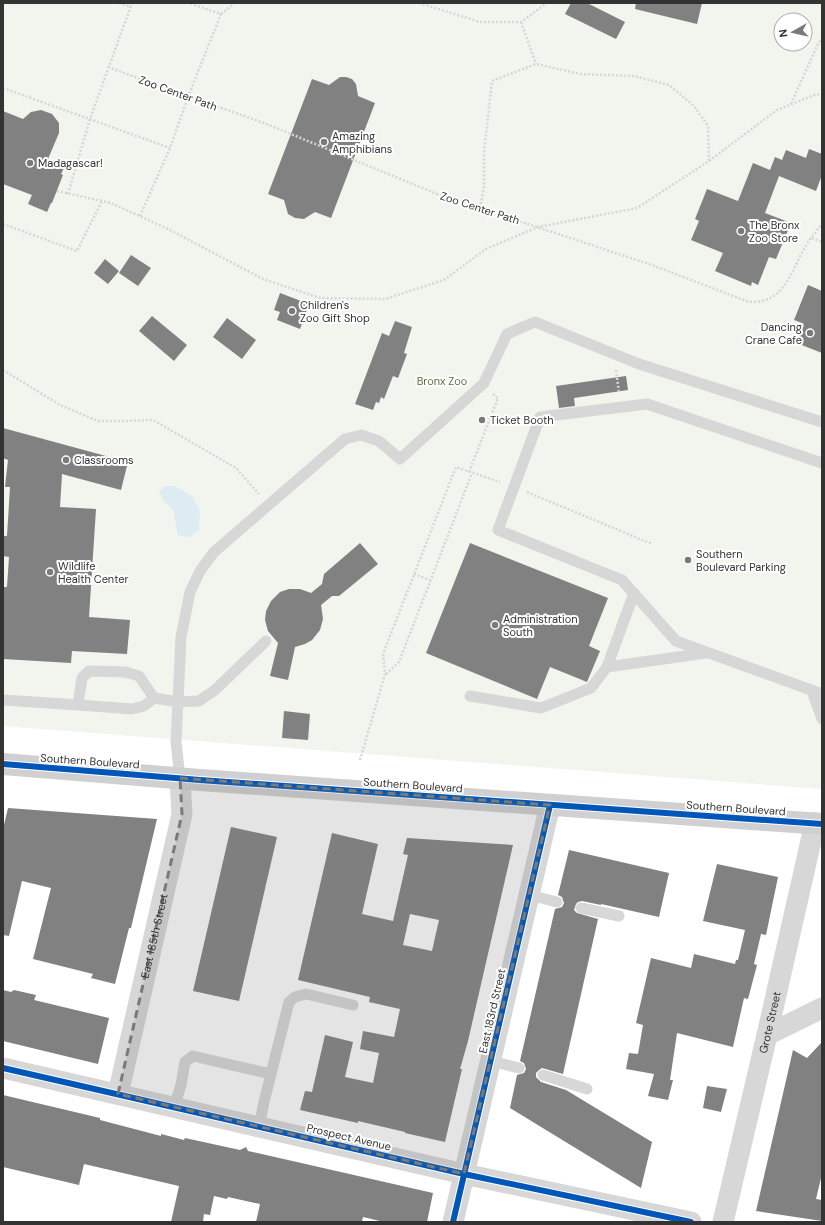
<svg xmlns="http://www.w3.org/2000/svg" width="825" height="1225" viewBox="0 0 825 1225" font-family="'DM Sans',sans-serif">
	<style>
		.green { fill: #f1f5ed; fill-rule: evenodd }
		.water { fill: #ddebf3 }
		.building { fill: #818181; fill-rule: evenodd }
		.lines { fill: none; stroke-linecap: round; stroke-linejoin: round }
		.path { stroke: #d6d6d6; stroke-width: 2.5; stroke-dasharray: 2 2; stroke-linecap: butt }
		.lane { stroke: #d7d7d7; stroke-width: 11 }
		.street { stroke: #d7d7d7; stroke-width: 21 }
		.secondary { stroke: #d0d0d0; stroke-width: 22 }
		.cycleway-casing { stroke: #fff; stroke-width: 8 }
		.cycleway { stroke: #0057b8; stroke-width: 6 }
		.marked { fill: #7a7a7a; fill-opacity: 0.2; stroke: #7a7a7a; stroke-width: 3; stroke-dasharray: 8 5; stroke-linejoin: round }
		.poi-dot { fill: #7a7a7a; stroke: #fff; stroke-width: 1.5 }
		.labels { text-anchor: middle; dominant-baseline: central; stroke-width: 4; stroke-linejoin: round; paint-order: stroke }
		.street-label { font-size: 11px; fill: #333; stroke: #fff }
		.poi-label { font-size: 11px; fill: #333; stroke: #fff; text-anchor: start }
		.park-label { font-size: 11px; fill: #56703f; stroke: #fff }
	</style>
	<rect width="100%" height="100%" fill="#fff"/>
	<!-- green -->
	<path class="green" d="M3 3H822V789L3 726ZM781 20H805V44H781Z"/>
	<!-- water -->
	<path class="water" d="M165 486H175L192 496 200 511 199 530 189 537 178 535 173 510 163 500 159 492Z"/>
	<!-- building -->
	<path class="building" d="M571 3H587L625 22 616 39 565 14Z
		M636 3H702L697 24 635 9Z
		M340 77H346L352 79 356 84 358 96 375 103 331 218 315 212 304 219 295 218 288 214 284 200 268 194 312 79 329 85Z
		M41 110 52 114 59 123V133L48 159 65 166 61 174 63 175 52 203H51L47 212 28 204 32 195 3 184V111L23 119 31 112Z
		M809 149 822 154V175L816 191 779 176 765 213 791 223 776 259 769 257 758 285 752 282 751 286 715 271 723 253 691 240 699 221 695 219 707 189 738 201 753 163 770 170 775 157 782 160 786 150 806 158Z
		M131 255 151 268 138 286 119 273Z
		M105 259 119 271 108 284 94 273Z
		M808 285 822 291V353L794 342 802 323 794 320Z
		M280 293 309 304 300 329 277 320 280 312 274 310Z
		M152 316 187 345 174 361 139 331Z
		M227 318 256 340 242 359 213 337Z
		M395 321 412 327 404 353 407 354 398 378 393 376 384 399 381 397 379 403 376 402 373 410 355 404 382 333 389 336Z
		M626 376 628 390 574 398 575 406 559 408 556 386Z
		M3 428 128 462 121 490 62 474 60 507 96 509 89 617 130 620 127 654 72 651 71 663 3 659V587H7L9 557 3 556V536H7L10 487H5L8 460 3 458Z
		M360 543 378 564 339 596H332L321 605 323 619 320 630 312 640 305 644 295 647 288 680 270 676 278 643 268 631 265 620 266 611 271 601 280 592 289 589H300L311 593 322 584 324 574Z
		M470 543 608 598 589 646 600 651 587 682 550 667 537 699 426 653Z
		M284 711 310 714 308 740 282 738Z
		M8 808 157 819 131 928H129L115 984 91 978 93 974 33 959 51 888 22 881 9 936 3 935V829Z
		M231 827 277 837 239 1001 193 991Z
		M332 833 378 844 362 914 393 921 408 855 403 854 407 838 513 845 468 1041 460 1069H462L445 1142 405 1133V1132L358 1121V1123L300 1110 305 1091 312 1092 325 1035 353 1042 345 1077 373 1083 379 1053 360 1049 363 1031 394 1037 400 1009 369 1002 370 997 298 980ZM410 914 439 920 432 951 403 945Z
		M569 850 669 873 659 917 601 904V905L582 901 578 902 576 904 574 910 577 913 598 919 563 1074 542 1068 539 1070 536 1073V1077L541 1082 566 1090 652 1142 641 1188 510 1108 517 1075 524 1073 526 1069 524 1063 520 1061 555 909 562 907 564 903 562 897 558 895Z
		M717 864 778 877 766 935 761 934 754 964 757 965 748 999 744 998 733 1047 677 1033 670 1080H673L668 1100 648 1096 654 1074 626 1069 629 1053 638 1054 643 1025 636 1023 651 958 691 968 694 954 735 964 736 960H738L745 930 703 921Z
		M3 990 11 992 14 990 36 995 34 1000 109 1018 98 1064 3 1041Z
		M822 1042V1174L816 1199 822 1200V1221L756 1211 793 1050 807 1058Z
		M707 1086 727 1089 721 1112 703 1108Z
		M3 1095 100 1118V1120L161 1136V1134L184 1140 185 1138 240 1150 246 1147 248 1151 433 1193 427 1222H384L363 1217 362 1222H256L260 1204 228 1197 227 1199 214 1196 210 1215 204 1214 203 1222H171L179 1186 84 1164 79 1185 3 1167Z"/>
	<g class="lines">
		<!-- path -->
		<path class="path" d="M119 3 131 7
			M419 3 480 22H521L547 3
			M221 14 235 3
			M521 22 536 64
			M108 67 159 86 264 123 437 194 649 264 749 302C786 304 791 269 807 244 811 237 817 231 822 224
			M3 88 170 148
			M791 104 817 46 822 38
			M57 191 111 203 168 229 263 279 320 298 385 299 444 280 486 249 538 227 637 208 709 161 777 110 814 95 822 94
			M68 194 90 119 132 3
			M480 208 484 187V153L492 81 536 64 580 74 634 76 669 85 694 106 708 126 709 161
			M140 216 170 148 188 97 221 14 189 3
			M3 224 77 251 102 201
			M812 238 822 242
			M3 370 60 405 98 421H125L153 420 236 468 259 494
			M616 370 619 393
			M469 472 498 398 493 394
			M527 492 652 544
			M414 574 430 580
			M386 674 399 662 472 473
			M360 760 385 674 383 654 456 467 500 482"/>
		<!-- lane -->
		<path class="lane" d="M822 463 647 404 540 417 498 530 622 580 676 641 822 694
			M607 667 706 653
			M812 691 822 719
			M470 696 541 708 591 688 607 667 634 593
			M3 700 79 705V697L82 678 89 671 125 672 139 676 154 698 178 702 199 701 215 690 266 641
			M79 705 132 709 144 706 154 698
			M180 778 176 742 181 637 190 592 200 571 214 552 345 439 361 435 379 441 400 459 484 383 507 334 535 322 639 364 822 422
			M529 895 557 902
			M581 908 619 916
			M491 1061 519 1068
			M543 1075 587 1089
			M174 1107 181 1085 185 1062 193 1056 271 1074
			M259 1127 264 1102 289 1002 295 997 306 994 353 1005"/>
		<!-- street -->
		<g class="street">
			<path d="M767 1035 822 1008"/>
			<path d="M3 1068 464 1174 691 1222"/>
			<path id="s1" d="M118 1094 182 814 180 778"/>
			<path d="M453 1222 550 805"/>
			<path id="s2" d="M723 1222 767 1035 815 823"/>
		</g>
		<!-- secondary -->
		<path class="secondary" d="M3 764 200 780 822 824"/>
		<!-- cycleway casing -->
		<g class="cycleway-casing">
			<path id="cycleway" d="M3 764 200 780 822 824
				M3 1068 464 1174 691 1222
				M453 1222 550 805"/>
		</g>
		<!-- cycleway -->
		<use href="#cycleway" class="cycleway"/>
	</g>
	<!-- marked area -->
	<path class="marked" d="M180 778 550 805 464 1174 118 1094 182 814Z"/>
	<!-- markers -->
	<g class="poi-dot">
		<circle cx="324" cy="142" r="4"/>
		<circle cx="30" cy="163" r="4"/>
		<circle cx="741" cy="231" r="4"/>
		<circle cx="292" cy="311" r="4"/>
		<circle cx="810" cy="333" r="4"/>
		<circle cx="482" cy="420" r="4"/>
		<circle cx="66" cy="460" r="4"/>
		<circle cx="688" cy="560" r="4"/>
		<circle cx="50" cy="572" r="4"/>
		<circle cx="495" cy="625" r="4"/>
	</g>
	<g class="labels">
		<!-- street labels -->
		<g class="street-label">
			<text transform="translate(178 93) rotate(20)">Zoo Center Path</text>
			<text transform="translate(480 208) rotate(18)">Zoo Center Path</text>
			<text transform="translate(90 761) rotate(4)">Southern Boulevard</text>
			<text transform="translate(413 785) rotate(4)">Southern Boulevard</text>
			<text transform="translate(736 808) rotate(4)">Southern Boulevard</text>
			<text stroke="none"><textPath href="#s1" startOffset="162">East 185th Street</textPath></text>
			<text transform="translate(492 1011) rotate(-77)">East 183rd Street</text>
			<text stroke="none"><textPath href="#s2" startOffset="205">Grote Street</textPath></text>
			<text transform="translate(349 1137) rotate(13)">Prospect Avenue</text>
		</g>
		<!-- poi labels -->
		<g class="poi-label">
			<text x="332" y="136">Amazing<tspan x="332" dy="13">Amphibians</tspan></text>
			<text x="38" y="163">Madagascar!</text>
			<text x="749" y="225">The Bronx<tspan x="749" dy="13">Zoo Store</tspan></text>
			<text x="300" y="305">Children's<tspan x="300" dy="13">Zoo Gift Shop</tspan></text>
			<text x="802" y="327" text-anchor="end">Dancing<tspan x="802" dy="13">Crane Cafe</tspan></text>
			<text x="490" y="420">Ticket Booth</text>
			<text x="74" y="460">Classrooms</text>
			<text x="696" y="554">Southern<tspan x="696" dy="13">Boulevard Parking</tspan></text>
			<text x="58" y="566">Wildlife<tspan x="58" dy="13">Health Center</tspan></text>
			<text x="503" y="619">Administration<tspan x="503" dy="13">South</tspan></text>
		</g>
		<!-- park labels -->
		<g class="park-label">
			<text x="442" y="381">Bronx Zoo</text>
		</g>
	</g>
	<!-- border -->
	<rect width="825" height="1225" fill="none" stroke="#333333" stroke-width="8"/>
	<!-- north arrow -->
	<g transform="translate(793 32) rotate(262)"><circle r="19" fill="#ffffff" stroke="#adadad"/>
	<path d="M0-3L7 15L0 10L-7 15Z" fill="#7a7a7a"/>
	<text y="-6" font-size="11" font-weight="bold" text-anchor="middle" fill="#333333">N</text>
	</g>
</svg>
